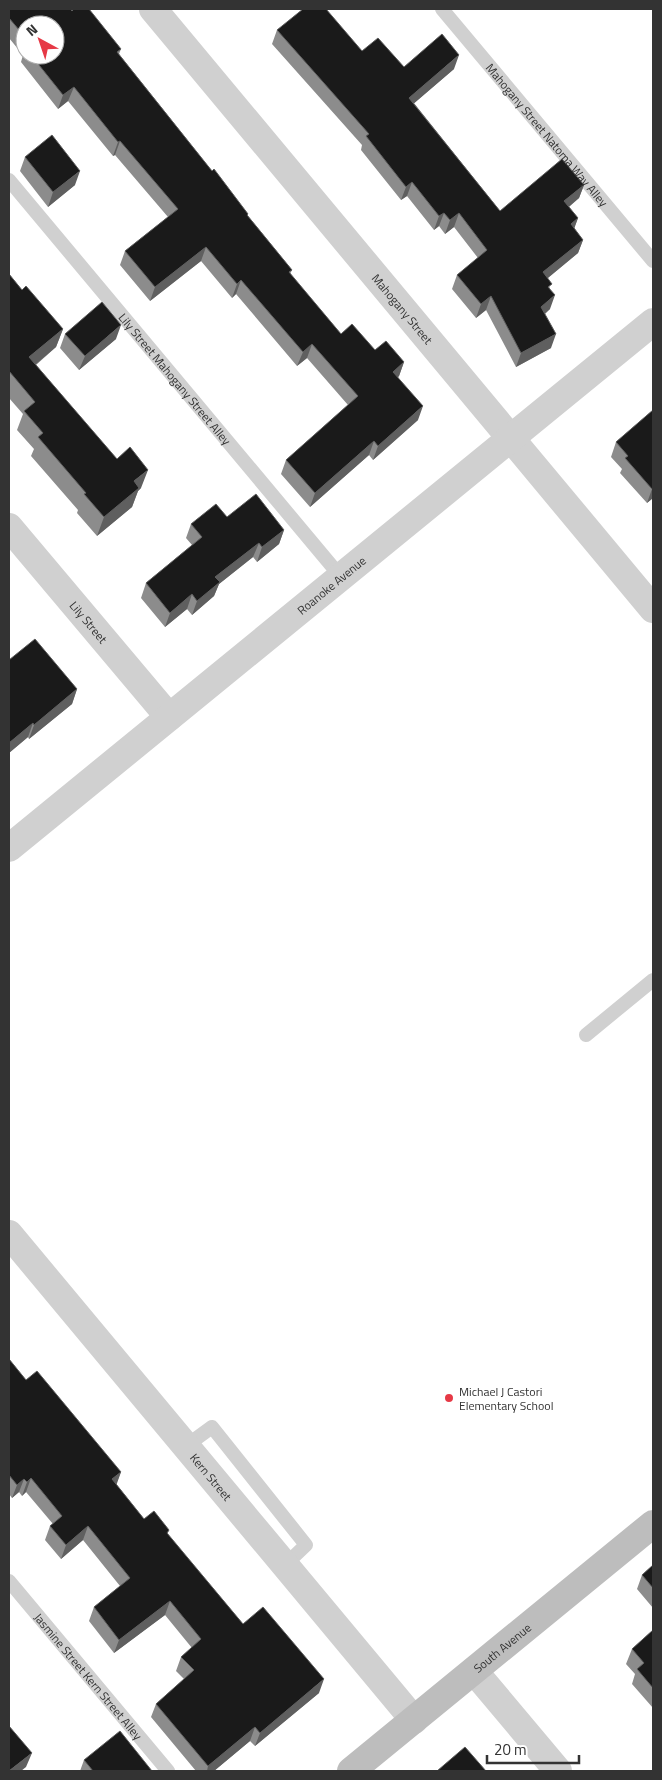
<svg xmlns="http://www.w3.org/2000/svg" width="662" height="1780" viewBox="0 0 662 1780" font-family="'Titillium Web',sans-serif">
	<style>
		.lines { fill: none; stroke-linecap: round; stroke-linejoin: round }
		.lane { stroke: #d0d0d0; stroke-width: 14 }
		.street { stroke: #d0d0d0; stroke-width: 28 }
		.secondary { stroke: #bdbdbd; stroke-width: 28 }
		.wall { fill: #8c8c8c; fill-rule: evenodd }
		.shaded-wall { fill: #5f5f5f }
		.building { fill: #1a1a1a; stroke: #5f5f5f }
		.poi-dot { fill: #e63946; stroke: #fff; stroke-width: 2 }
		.labels { text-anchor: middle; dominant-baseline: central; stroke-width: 5; stroke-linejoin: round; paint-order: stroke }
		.street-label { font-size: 12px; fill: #333; stroke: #fff }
		.poi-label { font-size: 12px; fill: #333; stroke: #fff; text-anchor: start }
	</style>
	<rect width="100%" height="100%" fill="#fff"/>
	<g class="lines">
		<!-- lane -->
		<g class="lane">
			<path id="s1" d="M442 9 653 261"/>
			<path id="s2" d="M9 180 341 577"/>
			<path d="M586 1035 653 980"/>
			<path d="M186 1446 212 1427 306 1545 285 1565"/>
			<path id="s3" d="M9 1581 168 1771"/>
		</g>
		<!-- street -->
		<g class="street">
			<path id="s4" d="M153 9 653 609"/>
			<path id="s5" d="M9 527 169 717"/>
			<path id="s6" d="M9 848 653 322"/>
			<path id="s7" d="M9 1234 414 1720"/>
			<path d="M474 1671 558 1771"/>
		</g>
		<!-- secondary -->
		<path class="secondary" id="s8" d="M351 1771 653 1524"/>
	</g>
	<!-- wall -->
	<path class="wall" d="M9 9 72 11 121 49 119 54 212 171 248 214V216L292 270 290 274 341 334 375 350 404 362 399 376 398 377 418 420 373 460 369 455 310 507 281 474 286 460 348 405 307 358 297 366 236 294 232 298 201 261 150 301 120 265 125 251 168 217 115 155 113 156 68 101 58 109 21 62 23 55 9 38ZM25 25 55 55H25Z
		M277 30 362 51 404 67 454 69 414 103 500 211 584 185 579 198 569 207 578 218 574 228 583 240 578 253 548 278 550 290V309L545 314 551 348 516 367 486 310 476 318 452 289 457 275 478 258 454 227 445 234 439 226 434 230 407 196 401 200 361 150 362 145 272 44Z
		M25 157 75 185 48 207 20 171Z
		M9 274 22 290 63 329 56 347 36 365 141 488 138 491 132 507 97 536 77 513 78 510 31 456 34 449 17 430 23 414 9 398Z
		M65 334 116 339 79 370 60 348Z
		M653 410V498L647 503 620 473 622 469 611 457 616 442Z
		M227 517 284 530 279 544 257 562 253 557 219 584 214 596 192 615 187 609 165 627 141 598 146 583 192 545 186 538 191 524Z
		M9 660 77 689 72 704 29 739 28 737 9 753Z
		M9 1359 26 1380 121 1472 116 1484 144 1519 169 1530 167 1534 243 1624 319 1693 255 1746 250 1741 214 1771H196L151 1717 156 1704 184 1679 176 1671 181 1657 192 1648 165 1615 114 1653 89 1621 94 1607 120 1586 83 1540 61 1559 45 1540 50 1526 53 1524 26 1492 22 1496 19 1492 12 1498 9 1494Z
		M653 1565V1608L637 1589 642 1575Z
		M653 1630V1708L632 1684 635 1674 626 1664 632 1649Z
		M84 1760 152 1771H80Z"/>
	<!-- shaded-wall -->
	<path class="shaded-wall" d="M459 55 454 69 404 112 409 98Z
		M74 87 68 101 58 109 63 95Z
		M120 141 115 155 113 156 118 142Z
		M80 171 75 185 48 207 53 192Z
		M412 182 407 196 401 200 406 187Z
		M584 185 579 198 559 215 564 201Z
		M444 213 439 226 434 230 439 216Z
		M459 213 454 227 445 234 450 220Z
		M578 218 573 232 571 224Z
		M583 240 578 253 538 286 543 272Z
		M206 247 201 261 150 301 155 287Z
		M241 280 236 294 232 298 237 284Z
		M555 295 550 309 536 321 541 307Z
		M491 296 486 310 476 318 481 304Z
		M121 325 116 339 79 370 85 356Z
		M63 329 56 347 22 376 29 357Z
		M556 334 551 348 516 367 521 353Z
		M312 344 307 358 297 366 303 352Z
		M404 362 399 376 388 386 393 372Z
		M423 406 418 420 373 460 378 446Z
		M374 441 369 455 310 507 315 493Z
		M148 470 141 488 138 491 132 507 97 536 104 517 134 481Z
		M653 488V498L647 503 652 489Z
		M284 530 279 544 257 562 262 547Z
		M259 543 253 557 219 584 214 596 192 615 197 601 215 577Z
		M192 594 187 609 165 627 170 613Z
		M77 689 72 704 29 739 34 725Z
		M33 723 28 737 9 753V743Z
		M121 1472 116 1486 112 1479Z
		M31 1478 26 1492 22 1496 27 1482Z
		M24 1479 19 1492 12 1498 17 1485Z
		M88 1526 83 1540 61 1559 66 1545Z
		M170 1601 165 1615 114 1653 119 1640Z
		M324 1679 319 1693 255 1746 260 1733Z
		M255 1727 250 1741 214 1771H207L208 1766Z
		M32 1753 26 1767 21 1771H9Z"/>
	<!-- building -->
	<path class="building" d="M9 9H71L72 11 74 9H89L121 49 117 52 212 171 214 169 248 214 247 215 292 270 289 272 341 334 352 324 375 350 386 341 404 362 393 372 423 406 378 446 374 441 315 493 286 460 358 396 312 344 303 352 241 280 237 284 206 247 155 287 125 251 178 209 120 141 118 142 74 87 63 95 31 55H55V25H25V37L9 18Z
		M303 9H326L362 51 378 38 404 67 442 34 459 55 409 98 500 211 562 159 584 185 564 201 578 218 571 224 583 240 543 272 552 284 548 287 555 295 541 307 556 334 521 353 491 296 481 304 457 275 487 250 459 213 450 220 444 213 439 216 412 182 406 187 366 136 369 134 277 30Z
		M52 135 80 171 53 192 25 157Z
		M9 274 22 290 26 286 63 329 29 357 117 459 130 447 148 470 134 481 139 488 104 517 84 494 86 493 38 437 43 433 24 411 35 402 9 371Z
		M102 302 121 325 85 356 65 334Z
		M653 410V488L652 489 625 458 628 456 616 442Z
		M256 494 284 530 262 547 259 543 215 577 220 582 197 601 192 594 170 613 146 583 202 537 191 524 216 504 227 517Z
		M35 639 77 689 34 725 33 723 9 743V660Z
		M9 1359 26 1380 37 1371 121 1472 112 1479 144 1519 154 1511 169 1530 167 1533 243 1624 263 1607 324 1679 260 1733 255 1727 208 1766 156 1704 194 1670 181 1657 201 1639 170 1601 119 1640 94 1607 130 1578 88 1526 66 1545 50 1526 62 1516 31 1478 27 1482 24 1479 17 1485 9 1475Z
		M653 1565V1588L642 1575Z
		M653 1630V1688L637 1669 644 1663 632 1649Z
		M9 1726 32 1753 9 1771Z
		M120 1731 152 1771H93L84 1760Z
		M465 1747 486 1771H437Z"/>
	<!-- markers -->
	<circle class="poi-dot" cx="449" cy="1398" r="5"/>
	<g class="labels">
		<!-- street labels -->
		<g class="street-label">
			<text stroke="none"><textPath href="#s1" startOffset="164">Mahogany Street Natoma Way Alley</textPath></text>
			<text stroke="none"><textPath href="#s4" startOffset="390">Mahogany Street</textPath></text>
			<text stroke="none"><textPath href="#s2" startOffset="259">Lily Street Mahogany Street Alley</textPath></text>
			<text stroke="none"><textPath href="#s6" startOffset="416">Roanoke Avenue</textPath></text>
			<text stroke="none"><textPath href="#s5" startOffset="124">Lily Street</textPath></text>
			<text stroke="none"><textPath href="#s7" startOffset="316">Kern Street</textPath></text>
			<text stroke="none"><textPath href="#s8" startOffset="195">South Avenue</textPath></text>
			<text stroke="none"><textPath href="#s3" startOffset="124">Jasmine Street Kern Street Alley</textPath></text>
		</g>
		<!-- poi labels -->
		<g class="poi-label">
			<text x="459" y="1391">Michael J Castori<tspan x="459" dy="14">Elementary School</tspan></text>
		</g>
	</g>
	<!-- border -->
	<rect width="662" height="1780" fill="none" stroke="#333333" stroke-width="20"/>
	<!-- north arrow -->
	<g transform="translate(40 40) rotate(320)"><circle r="24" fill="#ffffff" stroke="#adadad"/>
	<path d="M0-4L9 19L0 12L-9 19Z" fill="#e63946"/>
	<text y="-8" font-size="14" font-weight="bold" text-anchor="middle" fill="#333333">N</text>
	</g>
	<!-- scale -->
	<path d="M487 1755v8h92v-8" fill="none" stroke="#333333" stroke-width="2.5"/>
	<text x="494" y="1755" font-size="15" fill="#333333" stroke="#ffffff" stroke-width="4" paint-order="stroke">20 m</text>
</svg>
